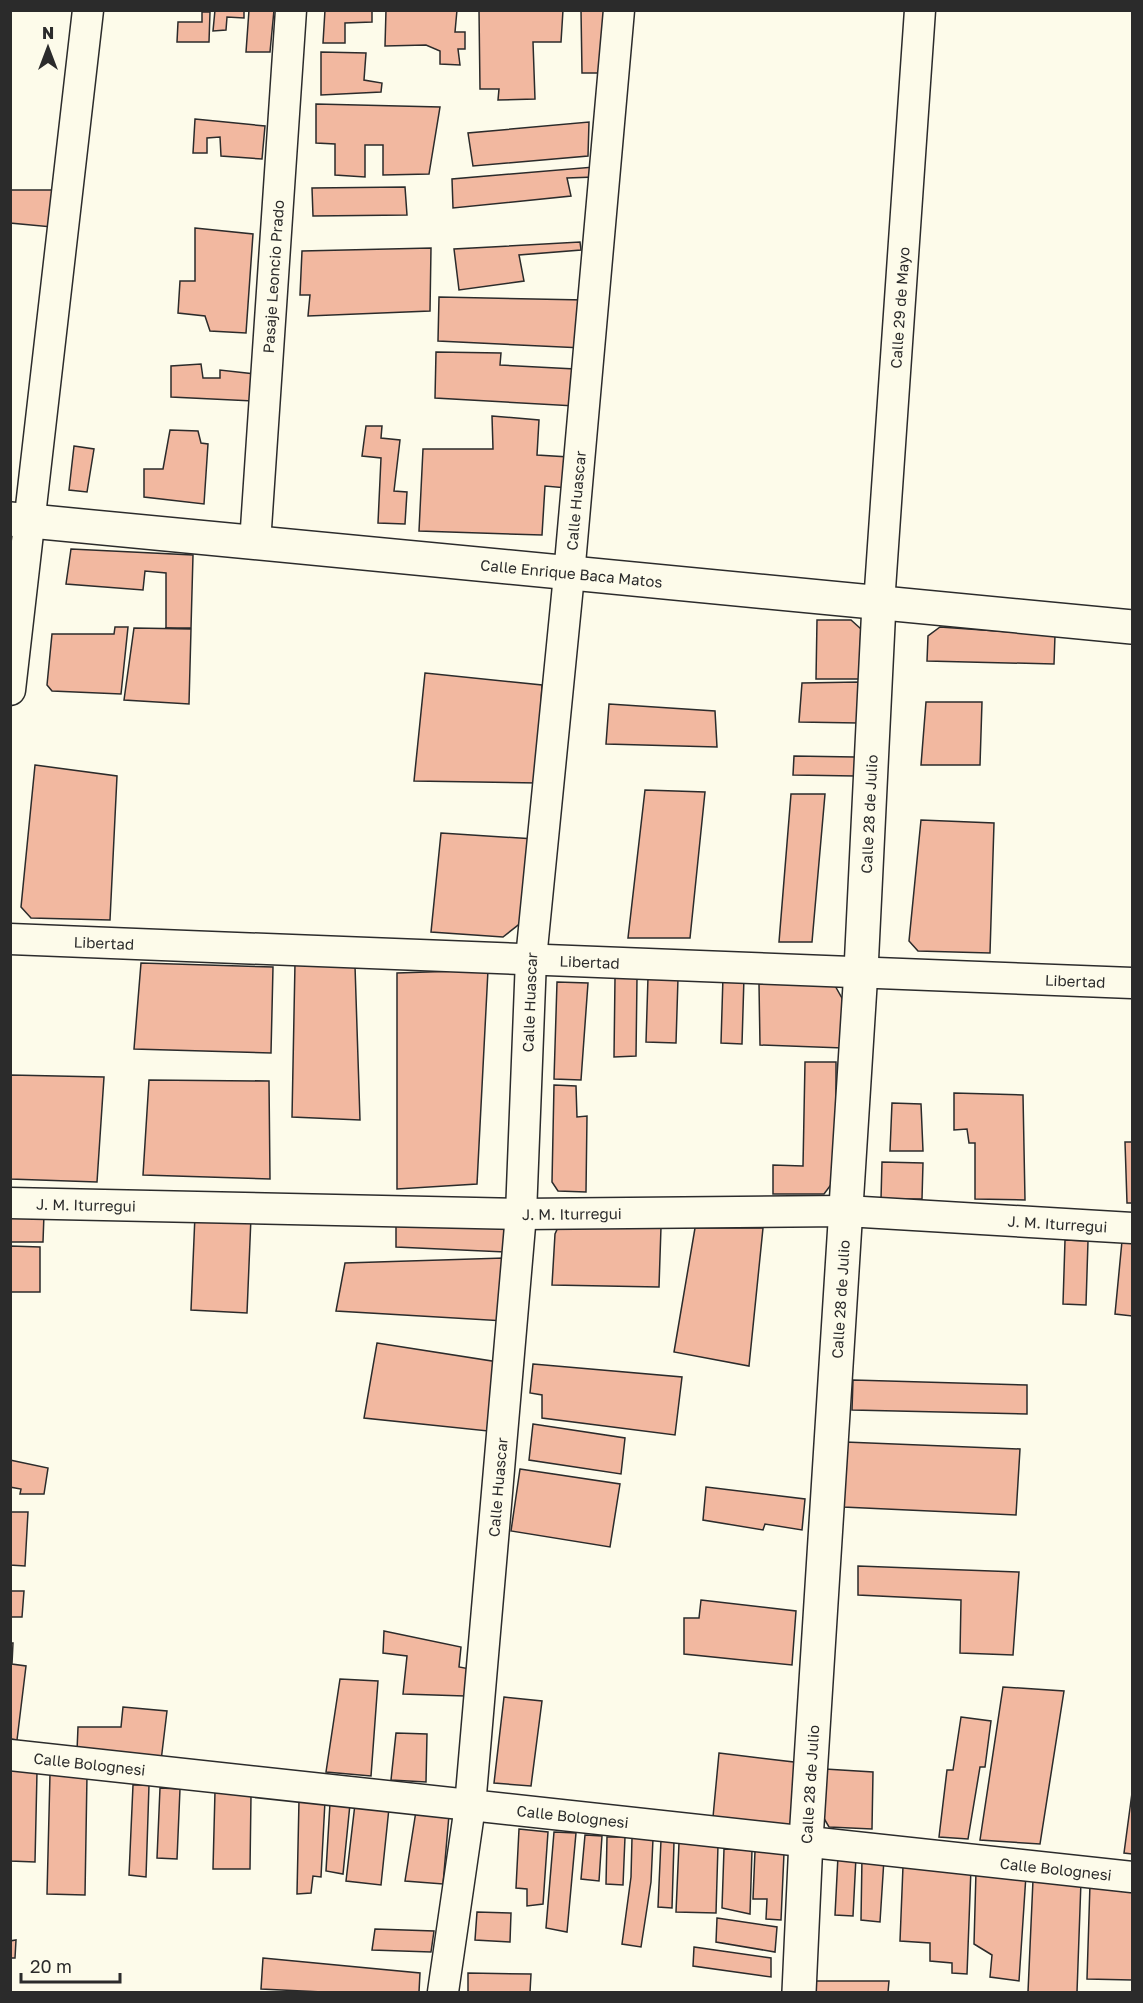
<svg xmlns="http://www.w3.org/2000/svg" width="1143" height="2003" viewBox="0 0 1143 2003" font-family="'Golos Text',sans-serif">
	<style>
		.building { fill: #f2b8a0; stroke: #2b2b2b; stroke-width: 1.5 }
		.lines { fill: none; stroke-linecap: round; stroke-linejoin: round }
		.street-casing { stroke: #2b2b2b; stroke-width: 33 }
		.secondary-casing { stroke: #2b2b2b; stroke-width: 36 }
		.street { stroke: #fdfbea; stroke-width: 30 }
		.secondary { stroke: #fdfbea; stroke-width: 33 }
		.labels { text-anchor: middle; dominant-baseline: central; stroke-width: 4.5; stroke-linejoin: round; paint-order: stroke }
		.street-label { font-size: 15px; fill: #2b2b2b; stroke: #fdfbea }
	</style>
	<rect width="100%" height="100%" fill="#fdfbea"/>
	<!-- building -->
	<path class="building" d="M215 10H244V18L227 17 226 30 213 31Z
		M249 10H274L270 52H246Z
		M325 10H372V22L345 23V43H323Z
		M386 10H457L455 32H465V49H458L460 65 440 64V51L426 45 385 46Z
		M479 10H563L561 42H533L535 99 498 100 499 89H480Z
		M581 10H612L610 73H582Z
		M202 12H210L209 42H177L178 22H202Z
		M321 52 366 53 364 80 382 83 381 92 321 95Z
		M316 104 440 107 429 174 383 175V145H365V177L335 175V144L316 143Z
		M195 119 265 126 262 159 221 156 220 137 207 138V153H193Z
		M589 122 588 156 473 166 468 133Z
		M594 167 595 177 567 178 571 196 453 208 452 179Z
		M405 187 407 215 313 216 312 188Z
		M10 190H53L52 227 10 223Z
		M195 228 253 234 246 333 210 331 205 316 178 313 180 281H195Z
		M580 242 581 250 519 255 524 281 459 290 454 249Z
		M431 248 430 311 308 316 310 295H300L302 251Z
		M439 297 585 300 583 348 438 341Z
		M436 352 501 353 500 365 575 369V406L435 398Z
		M201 364 203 378H220V370L255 374 253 401 171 397V366Z
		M492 416 539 420 537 455 569 457 567 488 545 486 542 535 419 531 423 449H493Z
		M366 426H382L381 438 400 440 394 491 407 492 405 524 378 523 381 458 362 456Z
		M170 430 198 431 201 443 208 444 204 504 144 497V469H163Z
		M74 446 94 449 87 492 69 490Z
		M71 549 193 555 191 628H166V573L145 571 143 590 66 584Z
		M817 620H851L861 629 859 679H816Z
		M115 627H128L121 694 52 691 47 685 52 634H114Z
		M940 627 1055 635 1054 664 927 661 928 636Z
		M134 628 191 629 189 704 124 700Z
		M425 673 542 685 537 783 414 781Z
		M859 682 858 723 799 722 802 683Z
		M926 702H982L980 765H921Z
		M609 704 715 711 717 747 606 744Z
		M794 756 855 757V776L793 775Z
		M35 765 117 776 110 920 31 918 21 907Z
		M645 790 705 792 690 938H628Z
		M791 794H825L812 942H779Z
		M921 820 994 823 990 953 918 951 909 941Z
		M441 833 535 839 527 918 503 937 431 932Z
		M141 963 273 967 271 1053 134 1049Z
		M295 963 355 966 360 1120 292 1117Z
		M488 970 477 1184 397 1189V973Z
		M723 976 744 977 742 1044 721 1043Z
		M648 977 678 978 676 1043 646 1042Z
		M615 978H637L636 1056 614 1057Z
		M557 982 588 983 581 1080 554 1079Z
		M759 984H834L843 1000V1048L760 1045Z
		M805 1062H836V1178L824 1194H773V1165L803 1166Z
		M10 1075 104 1077 97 1182 10 1179Z
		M149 1080 269 1081 270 1179 143 1175Z
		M554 1085 576 1086 577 1117 587 1116 586 1192 558 1191 552 1182Z
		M954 1093 1023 1095 1025 1200 975 1199V1143H969L967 1129 954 1130Z
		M892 1103 921 1104 923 1151H890Z
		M1125 1142H1132V1203H1127Z
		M882 1162 923 1163 922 1199H881Z
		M10 1214H44L43 1242H10Z
		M195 1215 251 1217 247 1313 191 1310Z
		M504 1218 505 1252 396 1247V1219Z
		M560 1223 661 1227 659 1287 552 1285 555 1234Z
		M695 1228H763L749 1366 674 1352Z
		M1065 1240 1088 1241 1086 1305 1063 1304Z
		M1122 1241 1132 1242V1316L1115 1314Z
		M10 1246 40 1247V1292H10Z
		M504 1258 505 1321 336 1311 345 1263Z
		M377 1343 498 1362 488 1431 364 1418Z
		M533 1364 682 1377 675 1435 542 1418V1395L530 1393Z
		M853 1380 1027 1385V1414L852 1410Z
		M533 1424 625 1438 621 1474 529 1460Z
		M845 1442 1020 1449 1016 1515 843 1507Z
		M10 1460 48 1468 44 1494H20L21 1489 10 1487Z
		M520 1469 620 1484 610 1547 511 1531Z
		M706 1487 805 1499 802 1530 765 1524 763 1530 703 1520Z
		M10 1512H28L25 1566 10 1565Z
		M858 1566 1019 1572 1013 1655 960 1653 961 1600 858 1595Z
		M10 1591H24L22 1617H10Z
		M701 1600 796 1611 792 1665 684 1654V1618H699Z
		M384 1631 461 1647 459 1667 470 1669 465 1696 403 1694 407 1656 383 1653Z
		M10 1643H13L12 1664 26 1666 17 1740 10 1739Z
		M340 1679 378 1681 371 1776 326 1772Z
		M1003 1687 1064 1691 1040 1844 980 1840Z
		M504 1697 542 1701 531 1786 494 1783Z
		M123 1707 167 1711 161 1761 77 1751 78 1727H121Z
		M961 1717 991 1721 985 1767H980L968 1839 939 1837 947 1770H953Z
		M396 1733 427 1734 426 1782 391 1780Z
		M719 1753 802 1763 797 1827 713 1817Z
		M10 1769 37 1772 35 1862 10 1861Z
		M825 1769 873 1772 872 1829 829 1827 822 1815Z
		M50 1774 87 1775 85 1895 47 1894Z
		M133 1785H149L146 1877 129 1875Z
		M160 1788 180 1789 177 1859 157 1858Z
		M215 1791 251 1796 250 1869H213Z
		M1132 1793V1854L1124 1853Z
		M299 1800 325 1801 321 1877 313 1876 311 1893 297 1894Z
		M330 1803 350 1804 343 1874 326 1871Z
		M355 1804 389 1808 381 1885 346 1881Z
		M416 1811 449 1815 443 1884 405 1881Z
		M519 1829 548 1832 543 1904 527 1906V1889L516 1888Z
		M554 1832 576 1833 567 1932 546 1928Z
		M585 1835 602 1836 599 1881 581 1879Z
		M607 1837H625L623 1885 606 1884Z
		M632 1838 653 1839 651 1882 641 1947 622 1944 631 1877Z
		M661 1840 674 1842 672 1908 658 1907Z
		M679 1843 718 1845 716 1913 676 1912Z
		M724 1849 752 1850 750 1914 722 1908Z
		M755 1851 784 1853 781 1920 766 1919 767 1899H753Z
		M838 1856 856 1857 853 1916 835 1915Z
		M862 1857 884 1859 880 1922 861 1920Z
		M903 1866 971 1868 967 1974 952 1973V1963L930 1961V1943L900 1941Z
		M976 1871 1026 1875 1019 1981 990 1977 992 1955 974 1944Z
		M1033 1880 1081 1881 1077 1992H1028Z
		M1090 1884 1132 1888V1980L1087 1979Z
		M477 1912 511 1913 510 1942 475 1940Z
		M717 1918 777 1927 775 1952 716 1942Z
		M375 1929 434 1931 431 1952 372 1950Z
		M16 1940 15 1958H10V1941Z
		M694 1947 771 1958V1977L693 1966Z
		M263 1958 420 1973 419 1992H323L261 1989Z
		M468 1973 531 1974 530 1992H468Z
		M808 1981H889L888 1992H808Z"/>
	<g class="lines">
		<!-- street casing -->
		<g class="street-casing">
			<g id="street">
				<path id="s1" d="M255 543 291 10"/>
				<path id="s2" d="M879 604 920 10"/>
				<path d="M10 690 88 10"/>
				<path id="s3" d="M10 939 1132 983"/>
				<path id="s4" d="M10 1203 521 1214 846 1211 1132 1228"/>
				<path id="s5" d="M10 1755 1132 1877"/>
				<path id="s6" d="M443 1992 470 1806 521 1214 531 959 569 575 619 10"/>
			</g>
		</g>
		<!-- secondary casing -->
		<g class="secondary-casing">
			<g id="secondary">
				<path id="s7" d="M10 519 1132 627"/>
				<path id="s8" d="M799 1992 806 1840 861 970 879 604"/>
			</g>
		</g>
		<!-- street -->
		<use href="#street" class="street"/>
		<!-- secondary -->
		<use href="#secondary" class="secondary"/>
	</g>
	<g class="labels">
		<!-- street labels -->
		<g class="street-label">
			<text stroke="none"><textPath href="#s1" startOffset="267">Pasaje Leoncio Prado</textPath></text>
			<text stroke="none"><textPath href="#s2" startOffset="297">Calle 29 de Mayo</textPath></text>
			<text stroke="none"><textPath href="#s6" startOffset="1498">Calle Huascar</textPath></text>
			<text stroke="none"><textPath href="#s7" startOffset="564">Calle Enrique Baca Matos</textPath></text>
			<text stroke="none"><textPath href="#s8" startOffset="1180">Calle 28 de Julio</textPath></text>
			<text stroke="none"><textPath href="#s3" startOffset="94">Libertad</textPath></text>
			<text stroke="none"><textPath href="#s3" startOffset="580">Libertad</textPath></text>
			<text stroke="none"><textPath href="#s3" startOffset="1066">Libertad</textPath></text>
			<text stroke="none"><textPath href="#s6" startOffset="994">Calle Huascar</textPath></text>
			<text stroke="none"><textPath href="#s4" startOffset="76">J. M. Iturregui</textPath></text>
			<text stroke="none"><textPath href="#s4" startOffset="562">J. M. Iturregui</textPath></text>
			<text stroke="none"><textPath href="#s4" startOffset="1048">J. M. Iturregui</textPath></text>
			<text stroke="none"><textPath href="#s8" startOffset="694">Calle 28 de Julio</textPath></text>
			<text stroke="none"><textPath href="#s6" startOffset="508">Calle Huascar</textPath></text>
			<text stroke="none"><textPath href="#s5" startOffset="80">Calle Bolognesi</textPath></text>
			<text stroke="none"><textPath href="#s8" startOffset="208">Calle 28 de Julio</textPath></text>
			<text stroke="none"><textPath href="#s5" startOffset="566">Calle Bolognesi</textPath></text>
			<text stroke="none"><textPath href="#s5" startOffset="1052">Calle Bolognesi</textPath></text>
		</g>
	</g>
	<!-- border -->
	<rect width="1143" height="2003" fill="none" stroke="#2b2b2b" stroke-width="24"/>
	<!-- north arrow -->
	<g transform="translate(48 48)" stroke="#fdfbea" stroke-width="4.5" paint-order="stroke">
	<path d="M0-4.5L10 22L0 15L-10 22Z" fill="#2b2b2b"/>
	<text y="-9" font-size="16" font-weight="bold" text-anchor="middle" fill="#2b2b2b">N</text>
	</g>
	<!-- scale -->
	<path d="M21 1973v9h99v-9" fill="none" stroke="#2b2b2b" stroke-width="3"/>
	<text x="30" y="1973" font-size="18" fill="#2b2b2b" stroke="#fdfbea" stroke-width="4.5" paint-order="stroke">20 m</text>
</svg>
